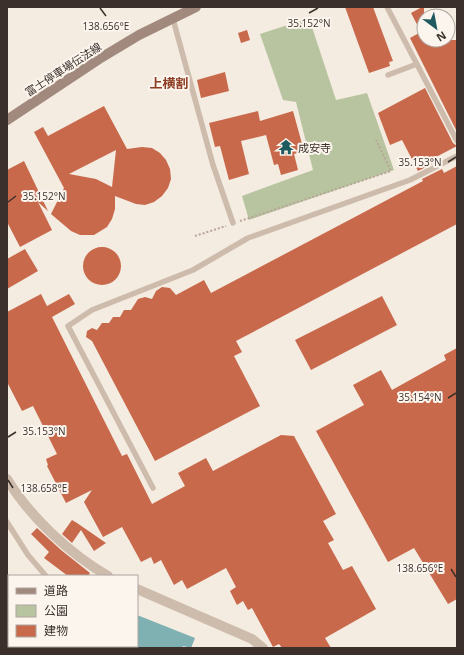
<svg xmlns="http://www.w3.org/2000/svg" width="464" height="655" viewBox="0 0 464 655" font-family="'Open Sans','Noto Sans JP',sans-serif">
	<style>
		.green { fill: #b8c4a0 }
		.water { fill: #7fb0b2 }
		.building { fill: #c8694b; fill-rule: evenodd }
		.lines { fill: none; stroke-linecap: round; stroke-linejoin: round }
		.path { stroke: #b9a596; stroke-width: 2; stroke-dasharray: 2 2; stroke-linecap: butt }
		.lane { stroke: #cdbbac; stroke-width: 5.5 }
		.street { stroke: #cdbbac; stroke-width: 10 }
		.secondary { stroke: #a18a7d; stroke-width: 10 }
		.ticks { fill: none; stroke: #3b302b; stroke-width: 1.5 }
		.labels { text-anchor: middle; dominant-baseline: central; stroke-width: 4; stroke-linejoin: round; paint-order: stroke }
		.street-label { font-size: 11px; fill: #3b302b; stroke: #fbf5ee }
		.poi-label { font-size: 11px; fill: #3b302b; stroke: #fbf5ee; text-anchor: start }
		.quarter-label { font-size: 13px; font-weight: bold; fill: #8c3b22; stroke: #fbf5ee }
		.ticks-label { font-size: 10px; text-anchor: middle; fill: #3b302b; stroke: #fbf5ee; stroke-width: 4; stroke-linejoin: round; paint-order: stroke }
	</style>
	<rect width="100%" height="100%" fill="#f4ebe1"/>
	<!-- green -->
	<path class="green" d="M309 18 336 100 367 93 394 170 249 220 242 196 313 170 296 102 283 100 260 34Z"/>
	<!-- water -->
	<path class="water" d="M137 615 195 638 191 648 183 646 182 648H106L107 646H137Z"/>
	<!-- building -->
	<path class="building" d="M345 7H373L393 61 389 62 390 66 369 73Z
		M422 7H424V40H457V132L410 38 421 32 411 13Z
		M247 30 250 40 241 43 238 33Z
		M225 72 229 91 201 98 197 80Z
		M425 88 453 143 457 146 436 157 438 161 418 171 402 140 390 145 378 113Z
		M104 106 127 149 142 147 152 148 160 153 166 160 170 169 171 179 168 188 162 196 154 202 145 205 136 204 115 196V209L112 219 107 227 94 235H80L71 231 51 214 64 188 34 132 43 127 48 136ZM116 150 112 187 96 179 69 174Z
		M258 111 260 121 293 111 304 151 294 154 298 170 281 175 278 164 274 165 266 135 241 141 249 174 229 180 220 146 215 147 209 123Z
		M24 161 48 211 38 202 52 230 20 247 7 222V170Z
		M457 166V224L236 341 242 352 234 356 260 406 155 461 92 341 86 337 87 331 92 328 97 330 102 323H109L113 317H120L124 310H131L138 299 145 297 152 299 156 291 162 287 170 288 176 295 204 280 211 293 423 181 422 179 442 169 444 173Z
		M83 266a19 19 0 1 1 38 0a19 19 0 1 1-38 0Z
		M25 249 38 271 7 289V259Z
		M41 294 47 306 69 294 75 304 52 317 122 456 127 454 152 504 185 486 178 473 206 458 213 471 281 435 294 436 336 514 323 521 334 540 328 543 343 570 352 566 376 609 325 638 331 648H282L279 644 273 647 252 608 248 610 243 601 237 605 230 591 236 587 226 568 187 589 182 580 174 585 161 560 154 564 151 557 141 562 122 527 103 537 84 502 92 490 66 503 47 466 48 465 46 459 57 454 33 406 22 411 7 382V312Z
		M382 296 397 325 311 370 295 340Z
		M457 348V599L448 604 414 548 388 562 316 431 364 405 353 385 381 370 392 390 446 360 444 355Z
		M72 520 77 523 106 543 94 551 81 530 72 543 62 534Z
		M37 528 61 550 90 573 88 576H68L44 558 49 552 31 534Z"/>
	<g class="lines">
		<!-- path -->
		<path class="path" d="M240 221 391 171 376 140
			M195 236 226 226"/>
		<!-- lane -->
		<path class="lane" d="M387 7 457 141
			M173 19 213 165 233 223
			M388 75 417 64
			M153 488 68 326 92 310 193 270 248 238 410 180 457 156
			M7 522 28 555 46 576
			M7 600 9 599"/>
		<!-- street -->
		<path class="street" d="M7 479C30 517 70 554 108 576
			M137 589 252 639 263 648"/>
		<!-- secondary -->
		<path class="secondary" d="M7 120 99 59 139 35 196 7"/>
	</g>
	<!-- ticks -->
	<path class="ticks" d="M100 8 106 16M309 13 318 8M448 162 456 157M8 202 16 196M448 398 456 393M8 437 16 432M8 480 13 488M451 569 456 577"/>
	<!-- icons -->
	<defs>
		<g id="temple-bare" transform="scale(1.2)"><path d="M0-6L5-2H3V0L6.5 2.5H4V6H1.5V3h-3V6H-4V2.5H-6.5L-3 0V-2H-5Z" fill="#1f5a5e" stroke="#fbf5ee" stroke-width="2.5" paint-order="stroke"/></g>
	</defs>
	<g fill-rule="evenodd">
		<use href="#temple-bare" x="286" y="147"/>
	</g>
	<g class="labels">
		<!-- street labels -->
		<g class="street-label">
			<text transform="translate(63 69) rotate(-33)">富士停車場伝法線</text>
		</g>
		<!-- poi labels -->
		<g class="poi-label">
			<text x="298" y="147">成安寺</text>
		</g>
		<!-- quarter labels -->
		<g class="quarter-label">
			<text x="169" y="83">上横割</text>
		</g>
	</g>
	<g class="ticks-label">
		<text x="309" y="27">35.152°N</text>
		<text x="106" y="30">138.656°E</text>
		<text x="420" y="166">35.153°N</text>
		<text x="44" y="200">35.152°N</text>
		<text x="420" y="401">35.154°N</text>
		<text x="44" y="435">35.153°N</text>
		<text x="44" y="492">138.658°E</text>
		<text x="420" y="572">138.656°E</text>
	</g>
	<!-- border -->
	<rect width="464" height="655" fill="none" stroke="#3b302b" stroke-width="16"/>
	<!-- legend -->
	<rect x="8" y="575" width="130" height="72" fill="#fbf5ee" stroke="#aea6a0"/>
	<rect x="16" y="588" width="20" height="6" fill="#a18a7d" stroke="#aea6a0"/>
	<text x="44" y="595" font-size="12" fill="#3b302b">道路</text>
	<rect x="16" y="605" width="20" height="12" fill="#b8c4a0" stroke="#aea6a0"/>
	<text x="44" y="615" font-size="12" fill="#3b302b">公園</text>
	<rect x="16" y="625" width="20" height="12" fill="#c8694b" stroke="#aea6a0"/>
	<text x="44" y="635" font-size="12" fill="#3b302b">建物</text>
	<!-- north arrow -->
	<g transform="translate(436 28) rotate(148)"><circle r="19" fill="#fbf5ee" stroke="#aea6a0"/>
	<path d="M0-3L7 15L0 10L-7 15Z" fill="#1f5a5e"/>
	<text y="-6" font-size="11" font-weight="bold" text-anchor="middle" fill="#3b302b">N</text>
	</g>
</svg>
